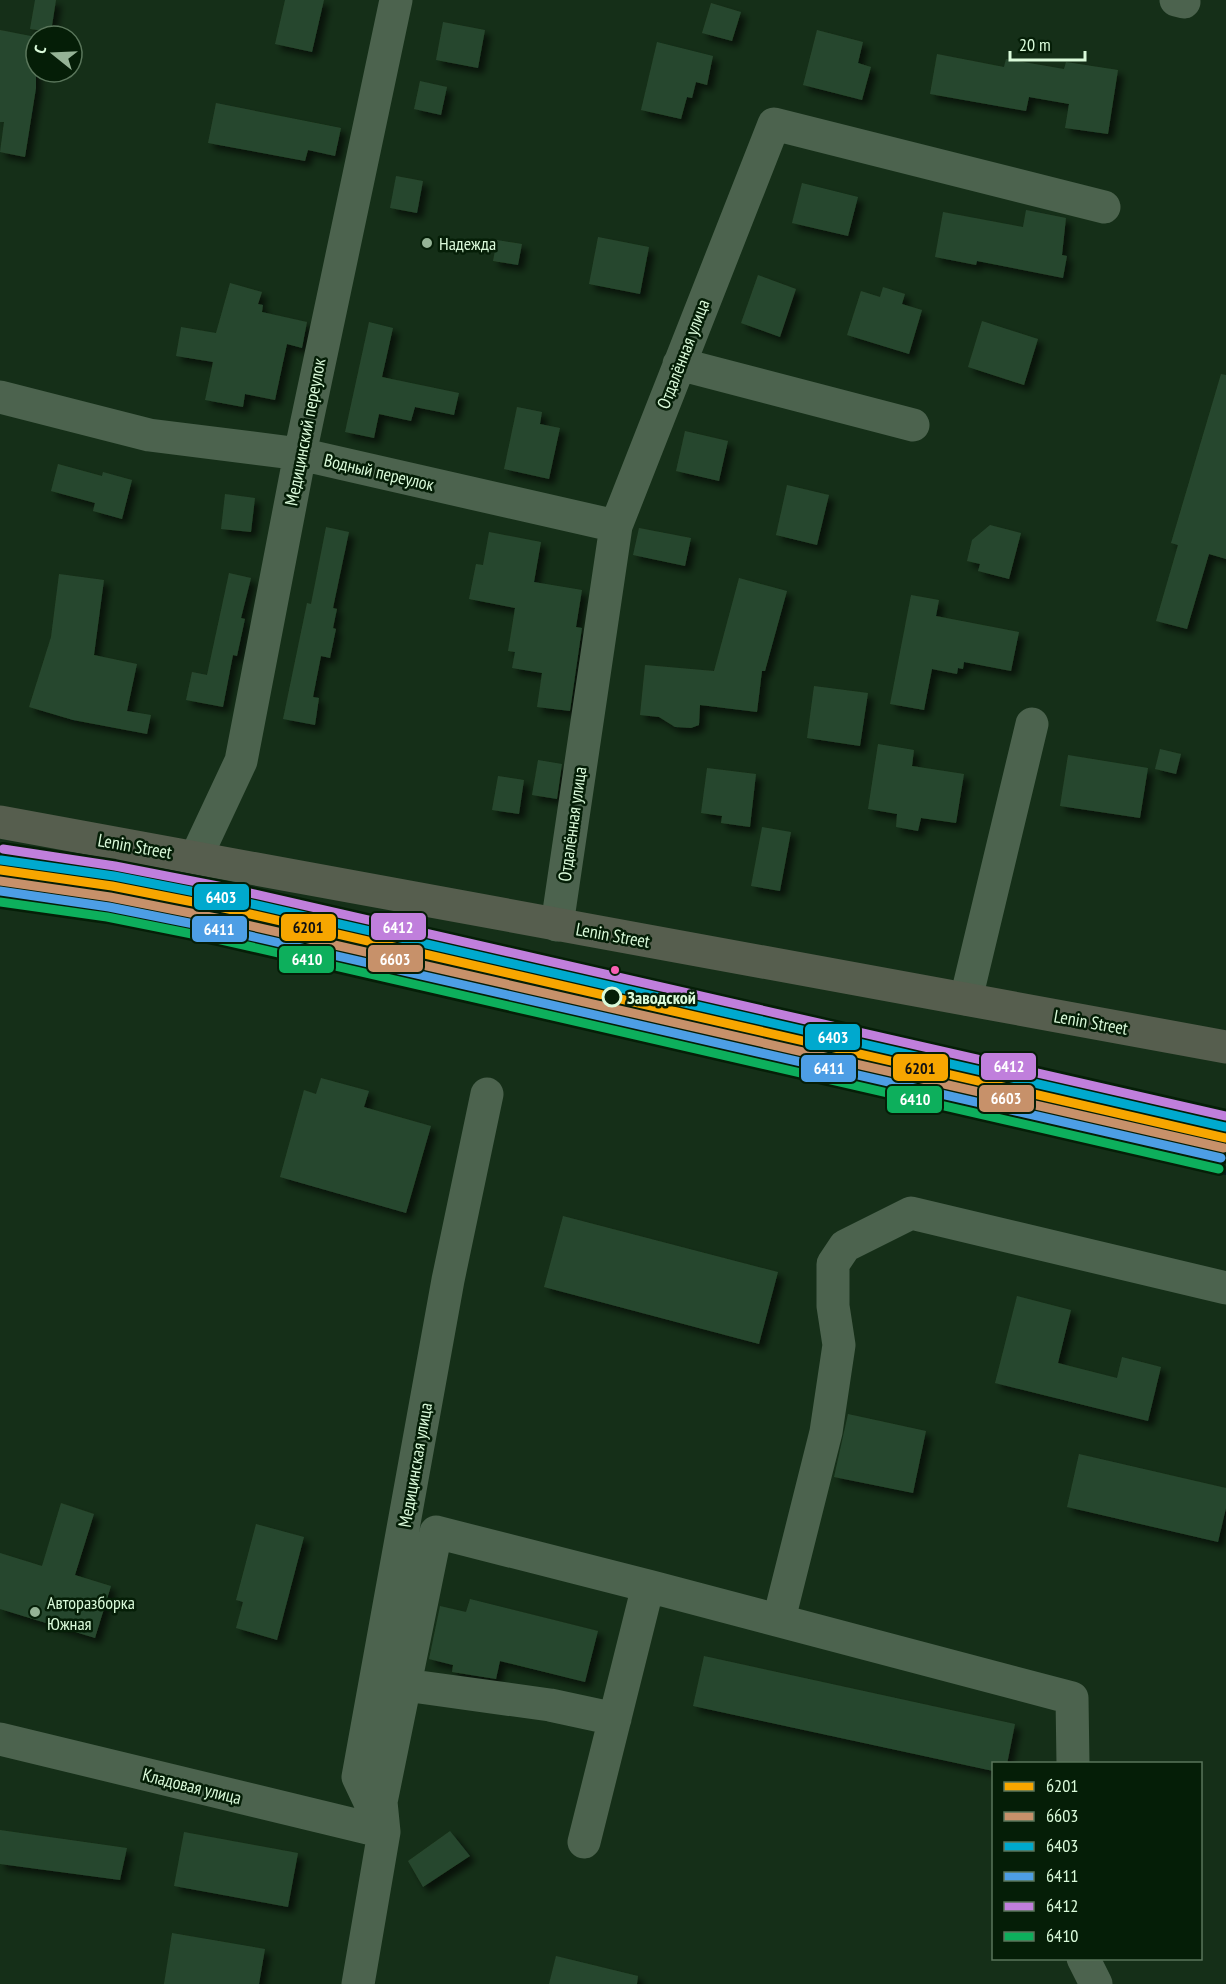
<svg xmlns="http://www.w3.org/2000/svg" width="1226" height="1984" viewBox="0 0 1226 1984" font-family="'PT Sans Narrow',sans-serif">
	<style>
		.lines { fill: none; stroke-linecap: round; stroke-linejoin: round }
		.stream { stroke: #071d1d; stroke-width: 8 }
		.building { fill: #28472d; filter: url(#shadow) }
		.minor { stroke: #4c634e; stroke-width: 33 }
		.major { stroke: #565e4e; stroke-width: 33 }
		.rail-1-casing { stroke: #051e07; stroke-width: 14 }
		.rail-2-casing { stroke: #051e07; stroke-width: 14 }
		.rail-3-casing { stroke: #051e07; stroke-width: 14 }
		.rail-4-casing { stroke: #051e07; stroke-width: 14 }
		.rail-5-casing { stroke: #051e07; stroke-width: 14 }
		.rail-6-casing { stroke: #051e07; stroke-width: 14 }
		.rail-1 { stroke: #f7a600; stroke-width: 9 }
		.rail-2 { stroke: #c7916a; stroke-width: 9 }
		.rail-3 { stroke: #00a9ce; stroke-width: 9 }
		.rail-4 { stroke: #4d9ee5; stroke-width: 9 }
		.rail-5 { stroke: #c07fdc; stroke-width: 9 }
		.rail-6 { stroke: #0daf5c; stroke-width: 9 }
		.poi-dot { fill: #95b396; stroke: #051e07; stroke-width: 2 }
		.bus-dot { fill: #f860b3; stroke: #051e07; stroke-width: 2 }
		.stop-dot { fill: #051e07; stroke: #dafada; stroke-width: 3 }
		.labels { text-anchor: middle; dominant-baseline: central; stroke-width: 5; stroke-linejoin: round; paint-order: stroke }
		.poi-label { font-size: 18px; fill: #dafada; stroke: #051e07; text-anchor: start }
		.street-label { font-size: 18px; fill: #dafada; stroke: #051e07 }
		.stop-label { font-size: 18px; font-weight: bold; fill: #dafada; stroke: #051e07; text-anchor: start }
		.line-badge { stroke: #051e07; stroke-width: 2 }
		.badge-label { font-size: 16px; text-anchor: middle; font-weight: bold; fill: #fff }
		.pale-badge-label { font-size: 16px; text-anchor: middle; font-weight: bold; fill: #111 }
	</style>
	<defs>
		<filter id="shadow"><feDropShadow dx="5.5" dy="5.5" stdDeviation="3" flood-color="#0009"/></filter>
	</defs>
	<rect width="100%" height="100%" fill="#152f18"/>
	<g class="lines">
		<!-- stream -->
		<path class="stream" d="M718 1000 1226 1114
			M999 1121 1226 1171"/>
	</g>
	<!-- building -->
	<path class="building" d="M35 0H56L51 32 30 29Z
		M285 0H324L312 52 275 44Z
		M711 3 741 12 732 41 702 33Z
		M443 22 485 30 478 68 436 60Z
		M0 30 36 37V88L25 157 0 152 4 122H0Z
		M817 30 863 42 858 63 871 67 862 100 803 85Z
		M657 42 713 56 707 85 696 82 692 98 687 97 681 119 641 110Z
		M937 54 1004 67 1006 59 1064 69 1066 62 1118 70 1108 134 1065 128 1069 104 1029 97 1026 111 930 94Z
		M420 81 447 87 441 115 414 109Z
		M216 103 341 128 335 156 308 150 305 161 208 143Z
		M396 176 423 181 417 213 390 208Z
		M802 183 858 197 848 236 792 223Z
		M1026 210 1066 218 1062 255 1067 256 1063 278 977 261 976 265 935 257 943 212 1023 227Z
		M598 237 649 247 640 294 589 284Z
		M497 240 522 244 518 265 493 261Z
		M758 275 796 289 780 337 741 323Z
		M230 283 262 292 258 304 263 305 262 312 307 322 302 348 287 344 275 400 245 394 243 407 205 400 213 362 176 356 181 327 216 333Z
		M883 287 905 294 902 304 922 310 909 354 847 335 861 291 880 297Z
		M982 321 1038 339 1024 385 968 367Z
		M369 322 393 328 382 377 459 393 454 415 415 407 411 421 379 414 374 438 345 432Z
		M1221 374 1226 375V559L1209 554 1187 629 1156 621 1178 545 1171 543Z
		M517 407 542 412 540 424 560 428 549 479 504 469Z
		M685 431 728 441 719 481 676 471Z
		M58 464 102 476 103 472 132 480 122 519 93 511 95 503 51 491Z
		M787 485 829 495 817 545 776 535Z
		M225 494 255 498 251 532 221 529Z
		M990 525 1021 533 1009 579 978 571 980 564 967 561 972 540Z
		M326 527 349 532 333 608 337 609 333 628 336 629 330 658 321 656 313 697 319 698 315 725 283 719 307 603 311 604Z
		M639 528 691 538 685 566 633 555Z
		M489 532 541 542 534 582 582 590 576 627 582 628 570 711 537 707 542 673 512 668 515 652 508 651 515 608 469 599 476 564 483 565Z
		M229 573 251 578 241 618 245 619 237 656 233 655 223 707 186 700 192 672 207 675Z
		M59 574 104 580 94 655 137 664 127 711 151 715 147 734 73 720 29 707 51 637Z
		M739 578 787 591 765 671H762L757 712 700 705 699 725 691 728 675 727 659 717 640 715 645 665 714 671Z
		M911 595 939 600 936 616 1019 632 1011 671 964 662 963 669 958 668 957 674 932 669 924 710 890 704Z
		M814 686 868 693 860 746 807 738Z
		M878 744 914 750 912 766 964 774 956 823 921 818 918 831 896 827 897 814 868 809Z
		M1160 749 1181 754 1176 774 1155 769Z
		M1068 755 1148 768 1140 818 1060 806Z
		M538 760 562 764 557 799 532 795Z
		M707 768 756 774 750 827 721 823 722 816 701 813Z
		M498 776 524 780 519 814 492 810Z
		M762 827 791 832 780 891 751 886Z
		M321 1078 369 1091 364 1107 431 1126 406 1213 280 1177 304 1090 316 1094Z
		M563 1216 778 1272 759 1344 544 1287Z
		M1017 1296 1071 1310 1058 1363 1117 1378 1122 1357 1161 1367 1148 1421 995 1383Z
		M848 1414 926 1431 913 1493 834 1477Z
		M1079 1454 1226 1488V1508L1218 1542 1067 1507Z
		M61 1503 94 1514 75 1575 111 1586 95 1638 0 1609V1553L42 1566Z
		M256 1524 304 1537 277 1640 236 1628 243 1602 236 1600Z
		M470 1599 598 1631 585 1682 500 1661 496 1679 452 1672 453 1665 429 1659 440 1606 466 1612Z
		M704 1656 1015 1724 1007 1764H993V1771L693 1706Z
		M0 1830 127 1848 120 1880 0 1864Z
		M450 1831 470 1856 423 1887 408 1861Z
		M184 1832 298 1853 288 1907 174 1886Z
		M172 1933 265 1949 259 1984H164Z
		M556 1956 638 1976 637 1984H549Z"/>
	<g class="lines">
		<!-- minor -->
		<path class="minor" d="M1176 0 1184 2
			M679 364 913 425
			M0 397 149 435 300 454 616 526
			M196 857 241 761 300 454 396 0
			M557 925 616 526 774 124 1104 207
			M966 999 1032 724
			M779 1619 826 1432 839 1345 833 1306V1264L845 1246 911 1213 1226 1288
			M405 1685 550 1705 615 1719
			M0 1739 384 1832
			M384 1832 358 1777 448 1280 487 1094
			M584 1842 648 1586 1072 1698 1073 1764
			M1083 1958 1096 1984
			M358 1984 384 1832 381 1802 436 1532 648 1586"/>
		<!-- major -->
		<path class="major" d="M0 822 1226 1047"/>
		<!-- rail-1 casing -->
		<g class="rail-1-casing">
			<path id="rail-1" d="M0 870 112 886 224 908 1226 1138"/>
		</g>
		<!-- rail-2 casing -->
		<g class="rail-2-casing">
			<path id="rail-2" d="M0 881 110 897 221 919 1224 1148"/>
		</g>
		<!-- rail-3 casing -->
		<g class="rail-3-casing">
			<path id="rail-3" d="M1 860 114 876 226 898 1226 1127"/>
		</g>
		<!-- rail-4 casing -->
		<g class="rail-4-casing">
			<path id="rail-4" d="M0 891 109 907 219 929 1221 1158"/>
		</g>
		<!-- rail-5 casing -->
		<g class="rail-5-casing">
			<path id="rail-5" d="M3 849 115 866 228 888 1226 1116"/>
		</g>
		<!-- rail-6 casing -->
		<g class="rail-6-casing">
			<path id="rail-6" d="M0 902 107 917 217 939 1219 1169"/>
		</g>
		<!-- rail-1 -->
		<use href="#rail-1" class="rail-1"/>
		<!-- rail-2 -->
		<use href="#rail-2" class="rail-2"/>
		<!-- rail-3 -->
		<use href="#rail-3" class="rail-3"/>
		<!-- rail-4 -->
		<use href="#rail-4" class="rail-4"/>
		<!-- rail-5 -->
		<use href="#rail-5" class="rail-5"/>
		<!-- rail-6 -->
		<use href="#rail-6" class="rail-6"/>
	</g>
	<!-- markers -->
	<g class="poi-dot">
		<circle cx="427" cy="243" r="6"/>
		<circle cx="35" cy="1612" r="6"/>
	</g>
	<circle class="bus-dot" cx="615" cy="970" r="5"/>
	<circle class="stop-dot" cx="612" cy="997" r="9"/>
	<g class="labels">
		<!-- poi labels -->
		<g class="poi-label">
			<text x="439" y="243">Надежда</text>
			<text x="47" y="1602">Авторазборка<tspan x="47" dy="21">Южная</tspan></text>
		</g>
		<!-- street labels -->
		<g class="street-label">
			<text transform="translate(683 354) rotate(-69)">Отдалённая улица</text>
			<text transform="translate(305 432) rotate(-79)">Медицинский переулок</text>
			<text transform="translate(379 472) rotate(13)">Водный переулок</text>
			<text transform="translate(572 824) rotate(-82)">Отдалённая улица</text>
			<text transform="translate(135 846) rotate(10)">Lenin Street</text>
			<text transform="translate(613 935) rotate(10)">Lenin Street</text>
			<text transform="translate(1091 1022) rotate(10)">Lenin Street</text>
			<text transform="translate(415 1465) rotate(-80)">Медицинская улица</text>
			<text transform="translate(192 1786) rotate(14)">Кладовая улица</text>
		</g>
		<!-- stop labels -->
		<g class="stop-label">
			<text x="627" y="997">Заводской</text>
		</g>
	</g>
	<g class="line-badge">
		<rect x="193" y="883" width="57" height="28" rx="6" fill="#00a9ce"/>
		<rect x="370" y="912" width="57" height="29" rx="6" fill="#c07fdc"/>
		<rect x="280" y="913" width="57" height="29" rx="6" fill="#f7a600"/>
		<rect x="191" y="915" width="57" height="28" rx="6" fill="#4d9ee5"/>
		<rect x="367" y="944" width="57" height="29" rx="6" fill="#c7916a"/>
		<rect x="278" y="945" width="57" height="29" rx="6" fill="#0daf5c"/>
		<rect x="804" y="1023" width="57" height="28" rx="6" fill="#00a9ce"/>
		<rect x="980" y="1052" width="57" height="29" rx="6" fill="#c07fdc"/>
		<rect x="892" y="1053" width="57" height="29" rx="6" fill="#f7a600"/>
		<rect x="800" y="1054" width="57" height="29" rx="6" fill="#4d9ee5"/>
		<rect x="978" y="1084" width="57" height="29" rx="6" fill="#c7916a"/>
		<rect x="886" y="1085" width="57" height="29" rx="6" fill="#0daf5c"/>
	</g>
	<g class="badge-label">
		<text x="221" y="903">6403</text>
		<text x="398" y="933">6412</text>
		<text x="219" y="935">6411</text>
		<text x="395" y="965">6603</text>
		<text x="307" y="965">6410</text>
		<text x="833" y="1043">6403</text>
		<text x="1009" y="1072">6412</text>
		<text x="829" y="1074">6411</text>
		<text x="1006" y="1104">6603</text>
		<text x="915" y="1105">6410</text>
	</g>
	<g class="pale-badge-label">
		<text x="308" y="933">6201</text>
		<text x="920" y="1074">6201</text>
	</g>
	<!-- legend -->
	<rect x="992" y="1762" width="210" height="198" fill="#051e07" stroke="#5a765b" stroke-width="1.5"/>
	<rect x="1004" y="1782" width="30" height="9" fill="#f7a600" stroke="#5a765b" stroke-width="1.5"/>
	<text x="1046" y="1792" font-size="18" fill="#dafada">6201</text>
	<rect x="1004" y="1812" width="30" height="9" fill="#c7916a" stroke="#5a765b" stroke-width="1.5"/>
	<text x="1046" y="1822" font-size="18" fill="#dafada">6603</text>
	<rect x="1004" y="1842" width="30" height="9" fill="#00a9ce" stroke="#5a765b" stroke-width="1.5"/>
	<text x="1046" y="1852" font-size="18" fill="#dafada">6403</text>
	<rect x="1004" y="1872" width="30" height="9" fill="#4d9ee5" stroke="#5a765b" stroke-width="1.5"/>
	<text x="1046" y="1882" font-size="18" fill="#dafada">6411</text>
	<rect x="1004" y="1902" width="30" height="9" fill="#c07fdc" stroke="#5a765b" stroke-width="1.5"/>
	<text x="1046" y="1912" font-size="18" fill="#dafada">6412</text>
	<rect x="1004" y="1932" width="30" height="9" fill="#0daf5c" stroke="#5a765b" stroke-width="1.5"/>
	<text x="1046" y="1942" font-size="18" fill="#dafada">6410</text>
	<!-- north arrow -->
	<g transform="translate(54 54) rotate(288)"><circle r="28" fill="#051e07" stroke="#5a765b" stroke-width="1.5"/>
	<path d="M0-4.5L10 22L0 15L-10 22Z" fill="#95b396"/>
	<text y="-9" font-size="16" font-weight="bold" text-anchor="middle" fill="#dafada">С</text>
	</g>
	<!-- scale -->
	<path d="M1010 51v9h75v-9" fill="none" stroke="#dafada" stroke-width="3"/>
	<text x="1019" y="51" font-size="18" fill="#dafada" stroke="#051e07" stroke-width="4.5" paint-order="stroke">20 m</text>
</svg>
